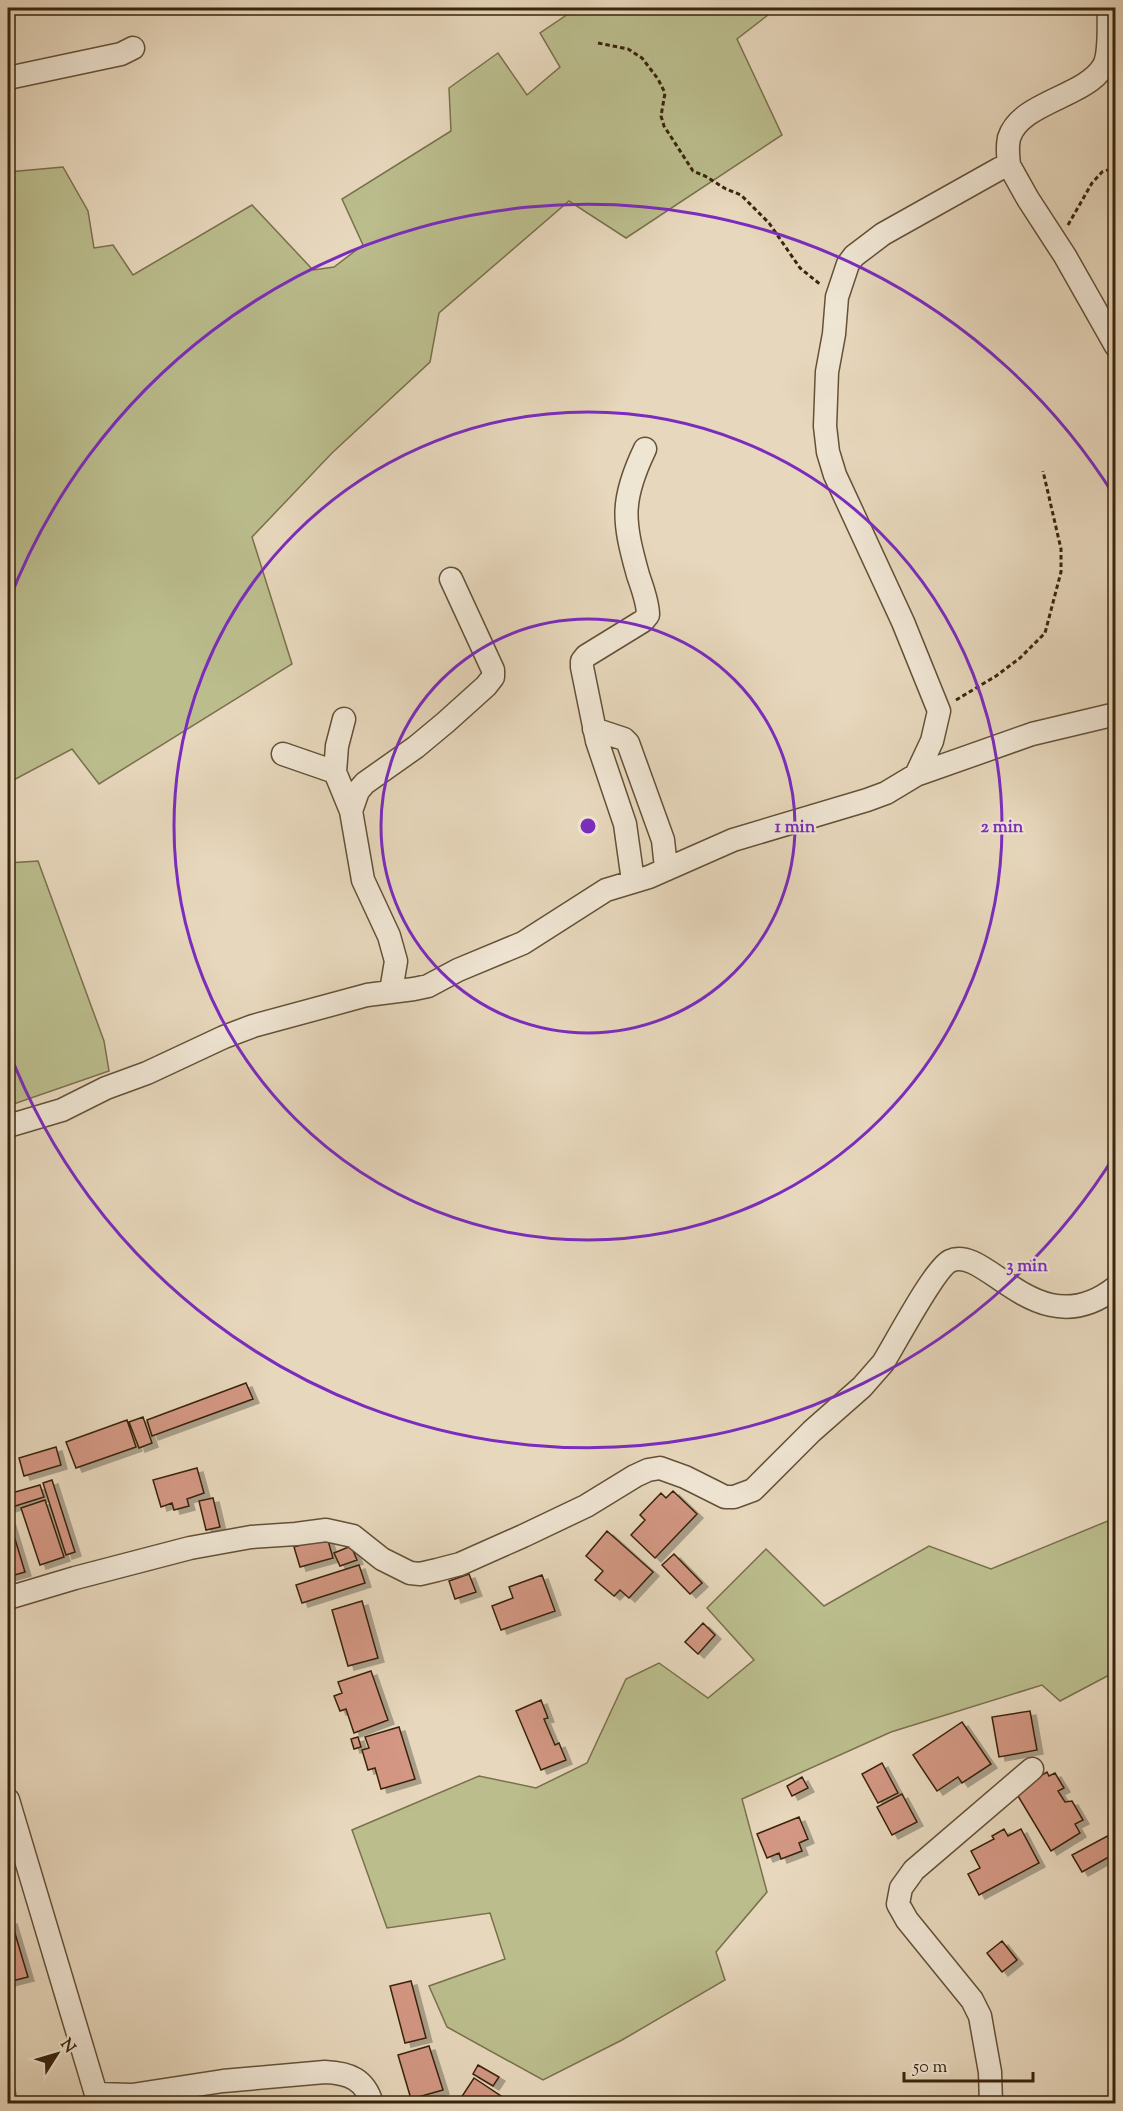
<svg xmlns="http://www.w3.org/2000/svg" width="1123" height="2111" viewBox="0 0 1123 2111" font-family="'Sorts Mill Goudy',serif">
	<style>
		.green { fill: #bbbd8d; stroke: #7a704c; stroke-width: 1.5 }
		.building { fill: #d39783; stroke: #39240b; stroke-width: 1.5; filter: url(#shadow) }
		.lines { fill: none; stroke-linecap: round; stroke-linejoin: round }
		.minor-casing { stroke: #645137; stroke-width: 25 }
		.path { stroke: #39240b; stroke-width: 3; stroke-dasharray: 4.5 3; stroke-linecap: butt }
		.minor { stroke: #efe5d3; stroke-width: 22 }
		.ring { fill: none; stroke: #7b2cbf; stroke-width: 3 }
		.centre { fill: #7b2cbf; stroke: #efe5d3; stroke-width: 3 }
		.ring-label { font-size: 18px; text-anchor: middle; font-weight: bold; fill: #7b2cbf; stroke: #efe5d3; stroke-width: 4.5; stroke-linejoin: round; paint-order: stroke }
	</style>
	<defs>
		<filter id="shadow"><feDropShadow dx="6" dy="4" stdDeviation="0" flood-color="#0004"/></filter>
	</defs>
	<rect width="100%" height="100%" fill="#e7d7bc"/>
	<filter id="stains"><feTurbulence type="fractalNoise" baseFrequency=".00333" numOctaves="4"/><feColorMatrix values="0 0 0 0 .2 0 0 0 0 .09 0 0 0 0 .02 0 0 0 .5 -.17"/></filter>
	<radialGradient id="worn" r=".72"><stop offset=".6" stop-color="#630" stop-opacity="0"/><stop offset="1" stop-color="#630" stop-opacity=".3"/></radialGradient>
	<!-- green -->
	<path class="green" d="M577 8H777L737 39 782 135 626 238 569 201 439 313 430 362 332 453 252 537 292 664 99 784 72 749 8 783V172L63 167 88 211 94 248 113 245 133 275 252 205 313 270 334 267 363 245 342 199 451 131 449 88 498 53 527 95 560 67 540 33Z
		M38 861 104 1041 109 1071 8 1106V863Z
		M1115 1518V1672L1060 1701 1042 1685 891 1732 742 1799 767 1892 716 1952 725 1980 622 2040 543 2080 447 2027 429 1986 505 1959 490 1913 387 1928 352 1830 479 1776 536 1788 587 1763 626 1679 659 1663 708 1698 754 1660 707 1608 766 1549 824 1606 929 1546 991 1569Z"/>
	<!-- building -->
	<path class="building" d="M246 1383 253 1399 152 1436 147 1420Z
		M143 1417 152 1443 139 1448 129 1422Z
		M127 1420 136 1447 76 1468 66 1442Z
		M56 1447 61 1465 24 1476 19 1458Z
		M197 1468 204 1493 187 1499 189 1506 174 1510 172 1503 161 1507 153 1480Z
		M52 1480 75 1552 66 1555 43 1483Z
		M40 1485 44 1497 9 1508 8 1494Z
		M673 1491 697 1514 655 1558 631 1535 645 1520 640 1515 661 1493 666 1498Z
		M213 1498 220 1527 206 1530 199 1501Z
		M45 1500 64 1557 40 1565 21 1508Z
		M8 1516 25 1572 8 1577Z
		M607 1531 653 1572 629 1598 620 1590 614 1596 595 1580 603 1571 586 1556Z
		M327 1537 333 1558 300 1567 294 1547Z
		M351 1546 357 1560 340 1566 334 1553Z
		M674 1554 702 1583 690 1594 662 1565Z
		M359 1565 365 1583 302 1603 296 1585Z
		M469 1574 476 1592 455 1599 449 1581Z
		M542 1575 555 1611 501 1630 492 1606 513 1598 509 1587Z
		M362 1601 378 1658 348 1666 332 1610Z
		M703 1623 715 1635 698 1654 685 1642Z
		M371 1671 388 1720 354 1733 346 1709 340 1711 334 1696 342 1693 338 1682Z
		M541 1700 548 1718 544 1719 555 1745 559 1743 566 1760 541 1770 516 1711Z
		M1030 1711 1037 1750 999 1757 992 1717Z
		M962 1722 991 1764 962 1783 958 1777 937 1791 913 1755Z
		M399 1727 415 1779 381 1789 375 1768 368 1770 362 1750 369 1748 365 1737Z
		M358 1737 361 1747 354 1749 351 1739Z
		M882 1763 898 1793 878 1803 862 1774Z
		M1047 1772 1049 1776 1055 1773 1064 1788 1058 1791 1065 1802 1072 1801 1083 1820 1075 1824 1080 1833 1051 1851 1015 1791Z
		M802 1777 808 1788 792 1796 787 1786Z
		M902 1794 917 1822 892 1835 877 1807Z
		M799 1817 808 1839 799 1843 802 1851 781 1859 779 1853 767 1858 757 1834Z
		M1004 1829 1008 1836 1021 1829 1039 1863 979 1895 968 1874 980 1868 971 1851 994 1839 992 1836Z
		M1115 1832 1116 1853 1082 1872 1072 1855Z
		M11 1920 28 1977 8 1982V1921Z
		M1002 1941 1017 1960 1002 1972 987 1953Z
		M411 1981 426 2038 405 2043 390 1986Z
		M429 2046 443 2090 411 2099 398 2055Z
		M478 2065 499 2077 493 2086 473 2074Z
		M474 2078 507 2100 504 2104H457Z
		M8 2082 14 2104H8Z"/>
	<g class="lines">
		<!-- minor casing -->
		<g class="minor-casing">
			<path id="minor" d="M8 78 121 54 133 48
				M1009 165 1028 199 1065 256 1116 346
				M344 719 337 746 335 772 351 811
				M594 729 624 739 628 743 663 840 666 868
				M283 754 335 772
				M916 775 932 741 939 711 903 622 835 475 828 452 825 426 827 372 834 334 837 297 848 264 854 256 883 234 999 169 1009 165C1008 157 1007 147 1009 138 1020 102 1085 97 1103 67 1111 55 1108 22 1109 8
				M633 881 625 824 597 741 582 667V661L586 656 643 621 648 615C648 602 642 587 638 575 623 521 620 501 645 449
				M391 991 396 961 389 936 363 880 351 811 358 791 365 783 416 747 446 722 486 686 493 677V670L451 579
				M8 1126 62 1110 106 1088 147 1073 224 1037 253 1026 367 995 414 989 428 986 458 970 523 943 606 890 649 877 733 840 867 800 886 793 916 775 1032 734 1116 714
				M8 1598 75 1578 190 1548 251 1537 296 1534 326 1530 353 1536 382 1559 410 1573 420 1574 437 1570 460 1564 523 1536 586 1506 635 1476 648 1470 660 1468 685 1477 725 1497H734L753 1490 812 1431 862 1387 883 1363C895 1344 934 1269 950 1261 986 1243 1038 1349 1116 1287
				M8 1800 99 2104
				M96 2094 132 2095 223 2081 325 2072C349 2073 365 2079 372 2104
				M991 2104 990 2072 980 2016 972 2000 907 1920 898 1904 901 1888 914 1870 1032 1769"/>
		</g>
		<!-- path -->
		<path class="path" d="M598 43 628 49 642 58 658 79 665 93 661 116 664 126 693 171 705 176 726 189 741 195 769 223 800 268 821 285
			M1068 225 1092 183 1102 172 1116 167
			M956 700 996 676 1020 658 1045 633 1061 572V549L1043 471"/>
		<!-- minor -->
		<use href="#minor" class="minor"/>
	</g>
	<!-- distance rings -->
	<g class="ring">
		<circle cx="588" cy="826" r="207"/>
		<circle cx="588" cy="826" r="414"/>
		<path d="M1115 1155A621 621 0 0 1 8 1049M8 603A621 621 0 0 1 1115 497"/>
	</g>
	<circle cx="588" cy="826" r="9" class="centre"/>
	<g class="ring-label">
		<text x="795" y="832">1 min</text>
		<text x="1002" y="832">2 min</text>
		<text x="1027" y="1271">3 min</text>
	</g>
	<!-- margin -->
	<rect width="1123" height="2111" fill="none" stroke="#e7d7bc" stroke-width="30"/>
	<rect x="9" y="9" width="1105" height="2093" fill="none" stroke="#39240b" stroke-width="3"/>
	<rect x="15" y="15" width="1093" height="2081" fill="none" stroke="#39240b" stroke-width="1.5"/>
	<!-- north arrow -->
	<g transform="translate(57 2054) rotate(53)" stroke="#efe5d3" stroke-width="4.5" paint-order="stroke">
	<path d="M0-4.5L10 22L0 15L-10 22Z" fill="#39240b"/>
	<text y="-9" font-size="16" font-weight="bold" text-anchor="middle" fill="#39240b">N</text>
	</g>
	<!-- scale -->
	<path d="M904 2072v9h129v-9" fill="none" stroke="#39240b" stroke-width="3"/>
	<text x="913" y="2072" font-size="18" fill="#39240b" stroke="#efe5d3" stroke-width="4.5" paint-order="stroke">50 m</text>
	<rect width="100%" height="100%" filter="url(#stains)"/>
	<rect width="100%" height="100%" fill="url(#worn)"/>
</svg>
